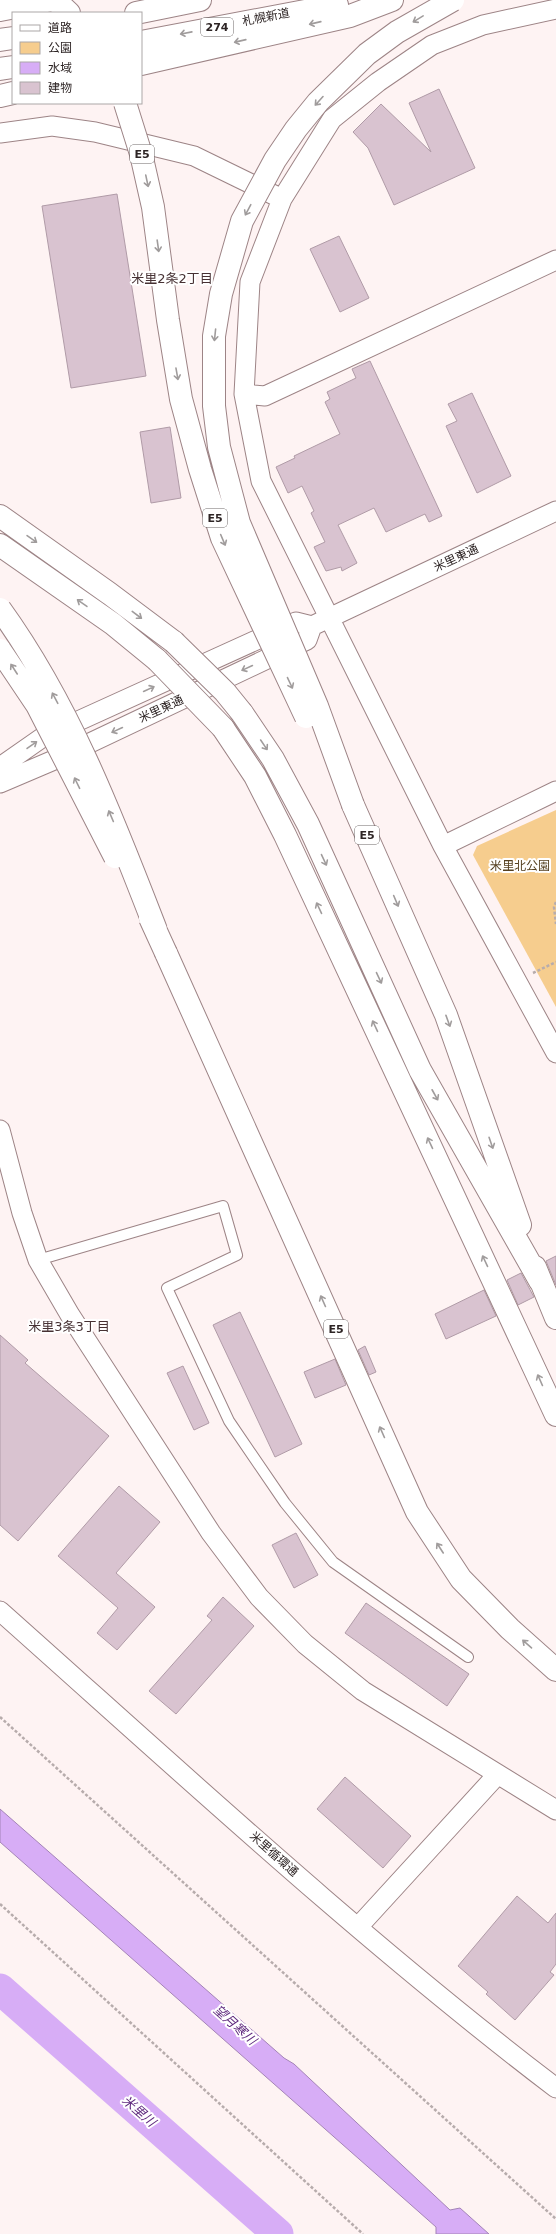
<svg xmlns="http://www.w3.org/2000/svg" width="556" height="2234" viewBox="0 0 556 2234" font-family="'DejaVu Sans','Noto Sans JP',sans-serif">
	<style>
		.green { fill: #f6cd8e }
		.water { fill: #d7adf6; stroke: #a484b7 }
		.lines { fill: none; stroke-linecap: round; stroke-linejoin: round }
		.river { stroke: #d7adf6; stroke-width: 31 }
		.building { fill: #d9c3d0; stroke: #b09ba7 }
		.service-casing { stroke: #9d8486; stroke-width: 12 }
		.minor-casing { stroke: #9d8486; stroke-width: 21 }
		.trunk-casing { stroke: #9d8486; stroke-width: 24 }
		.motorway-casing { stroke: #9d8486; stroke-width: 24 }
		.path { stroke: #b7acac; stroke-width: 2.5; stroke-dasharray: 3 2; stroke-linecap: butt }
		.service { stroke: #fff; stroke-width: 10 }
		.minor { stroke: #fff; stroke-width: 19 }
		.trunk { stroke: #fff; stroke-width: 22 }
		.motorway { stroke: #fff; stroke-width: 22 }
		.motorway-bridge-casing { stroke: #9d8486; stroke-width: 24; stroke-linecap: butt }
		.motorway-bridge { stroke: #fff; stroke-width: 22 }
		.oneway { stroke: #a09c9c }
		.labels { text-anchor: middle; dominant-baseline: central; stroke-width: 4; stroke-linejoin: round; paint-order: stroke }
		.shield { fill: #fff; stroke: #6c6666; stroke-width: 1 }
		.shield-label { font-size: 11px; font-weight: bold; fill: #2d2424 }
		.street-label { font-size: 12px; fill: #2d2424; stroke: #fff }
		.park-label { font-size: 12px; fill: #554020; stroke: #fff }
		.neighbourhood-label { font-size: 13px; fill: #473234; stroke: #fff }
		.water-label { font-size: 13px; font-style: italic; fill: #5e297d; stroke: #fff }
	</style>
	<rect width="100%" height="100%" fill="#fef3f3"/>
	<!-- green -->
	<path class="green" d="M556 810V1007L473 855 477 846Z"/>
	<!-- water -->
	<path class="water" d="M0 1809 284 2058 294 2064 450 2210 460 2208 489 2234H436V2227L0 1842Z"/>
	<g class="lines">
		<!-- river -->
		<path class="river" d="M0 1989 278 2234"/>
	</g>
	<!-- building -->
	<path class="building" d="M439 89 475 168 394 205 368 148 353 132 381 104 431 152 409 103Z
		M117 194 146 376 71 388 42 206Z
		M339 236 369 298 340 312 310 249Z
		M370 361 442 516 429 522 425 514 386 532 374 508 338 525 357 563 342 571 341 567 326 571 314 547 325 542 311 513 314 511 302 486 288 493 276 467 295 458 294 456 340 434 325 402 330 399 327 392 356 378 352 369Z
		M472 393 511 476 477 493 446 426 457 421 448 404Z
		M170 427 181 498 151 503 140 432Z
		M556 1256V1285L546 1261Z
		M521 1273 534 1297 518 1305 507 1280Z
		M484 1290 496 1316 446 1339 435 1314Z
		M240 1312 302 1444 275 1457 213 1325Z
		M0 1335 28 1360 25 1363 109 1436 18 1541 0 1525Z
		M365 1346 376 1372 369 1375 358 1350Z
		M335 1359 346 1385 315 1398 304 1372Z
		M183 1366 209 1423 194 1430 167 1373Z
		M119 1486 160 1522 116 1573 155 1607 117 1650 97 1633 118 1608 58 1556Z
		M296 1533 318 1575 294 1588 272 1545Z
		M223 1597 254 1626 176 1714 149 1691 212 1620 207 1616Z
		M366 1603 469 1674 447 1706 345 1633Z
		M345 1777 411 1836 383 1868 317 1809Z
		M517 1896 548 1923 556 1913V1964L550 1972 554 1975 515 2020 486 1994 488 1992 458 1966Z"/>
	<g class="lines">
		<!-- service casing -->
		<g class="service-casing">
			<path id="service" d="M38 1260 223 1206 237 1255 167 1288 229 1421 285 1503 333 1562 468 1657"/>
		</g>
		<!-- minor casing -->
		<g class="minor-casing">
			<path id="minor" d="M556 9 483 25 432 45 378 82 332 119 282 199 250 282 244 394 261 481 443 846 556 1053
				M0 133 52 126 95 132 194 156 274 195
				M244 394 265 396 556 260
				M0 767 43 737 296 622 312 626 556 511
				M0 783 54 760 307 640 312 626
				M443 846 556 791
				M0 1130 22 1213 38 1260 70 1315 211 1533 259 1597 305 1644 363 1691 556 1810
				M0 1611C182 1773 362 1940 556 2088
				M358 1927 497 1775"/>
		</g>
		<!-- trunk casing -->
		<g class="trunk-casing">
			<path id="trunk" d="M141 42 337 5
				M141 64 350 16 392 0
				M0 69 13 67
				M0 96 13 93"/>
		</g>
		<!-- motorway casing -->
		<g class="motorway-casing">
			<path id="motorway" d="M55 0 69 13
				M0 10 52 0
				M136 13 200 0
				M0 40 13 38
				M0 516 110 594 174 642
				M0 545 113 624 157 660
				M242 713 273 759 308 824 420 1070 540 1281
				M223 728 255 776 285 835 556 1415
				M353 805 446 1015 520 1225
				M166 953 417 1512 461 1579 510 1629 556 1670
				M535 1267 556 1318"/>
		</g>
		<!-- path -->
		<path class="path" d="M556 902 554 907 556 924
			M533 973 556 962
			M0 1717 556 2219
			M0 1904 363 2234"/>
		<!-- service -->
		<use href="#service" class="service"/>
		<!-- minor -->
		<use href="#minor" class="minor"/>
		<!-- trunk -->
		<use href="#trunk" class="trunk"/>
		<!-- motorway -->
		<use href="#motorway" class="motorway"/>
		<!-- motorway-bridge casing -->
		<g class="motorway-bridge-casing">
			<path id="motorway-bridge" d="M125 103 141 154 153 207 168 320 181 399 200 469 222 538 306 717
				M0 609C70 706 113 819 156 930
				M174 642 225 692 242 713
				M0 650 37 705 115 857
				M157 660 223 728
				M353 805 317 706 239 523 219 447 214 406V336L221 294 242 221 275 160 296 129 318 102 367 54 397 32 453 0
				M150 918 166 953"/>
		</g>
		<!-- motorway-bridge -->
		<use href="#motorway-bridge" class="motorway-bridge"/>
	</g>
	<!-- one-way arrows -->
	<defs><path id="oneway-shaft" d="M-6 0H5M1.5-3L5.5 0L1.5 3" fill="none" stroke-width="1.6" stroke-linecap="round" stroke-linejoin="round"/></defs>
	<g class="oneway">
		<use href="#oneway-shaft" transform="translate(418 19) rotate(149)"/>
		<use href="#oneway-shaft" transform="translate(315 23) rotate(167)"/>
		<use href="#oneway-shaft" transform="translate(186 33) rotate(169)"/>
		<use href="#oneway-shaft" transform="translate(240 41) rotate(167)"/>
		<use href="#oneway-shaft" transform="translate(319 101) rotate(132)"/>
		<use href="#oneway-shaft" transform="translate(147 181) rotate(78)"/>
		<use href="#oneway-shaft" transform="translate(248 210) rotate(118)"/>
		<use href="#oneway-shaft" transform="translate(158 246) rotate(82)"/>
		<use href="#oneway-shaft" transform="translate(215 335) rotate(96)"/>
		<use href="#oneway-shaft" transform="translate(177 374) rotate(80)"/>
		<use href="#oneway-shaft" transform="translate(32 539) rotate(35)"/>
		<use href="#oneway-shaft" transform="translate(223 540) rotate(67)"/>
		<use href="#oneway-shaft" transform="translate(82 603) rotate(-145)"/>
		<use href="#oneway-shaft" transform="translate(137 615) rotate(37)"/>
		<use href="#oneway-shaft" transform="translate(247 668) rotate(155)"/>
		<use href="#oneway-shaft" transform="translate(14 669) rotate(-123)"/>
		<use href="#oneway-shaft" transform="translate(290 683) rotate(65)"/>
		<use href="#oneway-shaft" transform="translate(149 689) rotate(-25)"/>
		<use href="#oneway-shaft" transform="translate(55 698) rotate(-118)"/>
		<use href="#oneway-shaft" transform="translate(117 730) rotate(155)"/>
		<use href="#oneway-shaft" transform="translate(32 745) rotate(-35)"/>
		<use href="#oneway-shaft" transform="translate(264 745) rotate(56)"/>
		<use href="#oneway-shaft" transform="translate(77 783) rotate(-116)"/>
		<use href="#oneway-shaft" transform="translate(111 816) rotate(-113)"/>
		<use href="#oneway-shaft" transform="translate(324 860) rotate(65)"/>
		<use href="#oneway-shaft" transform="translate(396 901) rotate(67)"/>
		<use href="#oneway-shaft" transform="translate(319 908) rotate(-115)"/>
		<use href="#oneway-shaft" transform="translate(379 978) rotate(65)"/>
		<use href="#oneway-shaft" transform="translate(448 1021) rotate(70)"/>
		<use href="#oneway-shaft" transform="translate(375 1026) rotate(-115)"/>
		<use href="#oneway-shaft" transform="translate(435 1095) rotate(61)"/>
		<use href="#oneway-shaft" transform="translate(430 1143) rotate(-115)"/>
		<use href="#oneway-shaft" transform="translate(491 1143) rotate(71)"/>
		<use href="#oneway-shaft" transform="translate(485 1261) rotate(-115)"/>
		<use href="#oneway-shaft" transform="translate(323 1301) rotate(-114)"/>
		<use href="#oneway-shaft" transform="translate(540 1380) rotate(-114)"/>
		<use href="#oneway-shaft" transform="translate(382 1432) rotate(-114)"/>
		<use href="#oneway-shaft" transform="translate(440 1548) rotate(-123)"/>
		<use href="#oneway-shaft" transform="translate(527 1644) rotate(-139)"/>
	</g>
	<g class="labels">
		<!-- shield labels -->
		<g class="shield">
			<rect x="201" y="18" width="32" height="18" rx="3"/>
			<rect x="130" y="145" width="24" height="18" rx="3"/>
			<rect x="203" y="509" width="24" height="18" rx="3"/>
			<rect x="355" y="826" width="24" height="18" rx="3"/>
			<rect x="324" y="1320" width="24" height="18" rx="3"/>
		</g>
		<g class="shield-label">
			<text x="217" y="27">274</text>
			<text x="142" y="154">E5</text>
			<text x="215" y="518">E5</text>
			<text x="367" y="835">E5</text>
			<text x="336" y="1329">E5</text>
		</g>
		<!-- street labels -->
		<g class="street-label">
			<text transform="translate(266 17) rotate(-11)">札幌新道</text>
			<text transform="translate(456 558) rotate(-25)">米里東通</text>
			<text transform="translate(161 709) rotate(-25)">米里東通</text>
			<text transform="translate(274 1854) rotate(42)">米里循環通</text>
		</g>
		<!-- park labels -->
		<g class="park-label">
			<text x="520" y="866">米里北公園</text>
		</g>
		<!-- neighbourhood labels -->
		<g class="neighbourhood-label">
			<text x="172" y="278">米里2条2丁目</text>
			<text x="69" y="1326">米里3条3丁目</text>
		</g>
		<!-- water labels -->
		<g class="water-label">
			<text transform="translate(235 2025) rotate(42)">望月寒川</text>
			<text transform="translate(139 2111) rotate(41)">米里川</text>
		</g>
	</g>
	<!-- legend -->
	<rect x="12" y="12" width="130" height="92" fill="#ffffff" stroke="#aba7a7"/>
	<rect x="20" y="25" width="20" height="6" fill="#ffffff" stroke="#aba7a7"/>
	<text x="48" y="32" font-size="12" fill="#2d2424">道路</text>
	<rect x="20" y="42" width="20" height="12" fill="#f6cd8e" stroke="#aba7a7"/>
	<text x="48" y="52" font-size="12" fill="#2d2424">公園</text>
	<rect x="20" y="62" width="20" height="12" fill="#d7adf6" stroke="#aba7a7"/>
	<text x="48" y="72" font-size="12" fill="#2d2424">水域</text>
	<rect x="20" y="82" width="20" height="12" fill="#d9c3d0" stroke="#aba7a7"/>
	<text x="48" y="92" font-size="12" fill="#2d2424">建物</text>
</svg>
